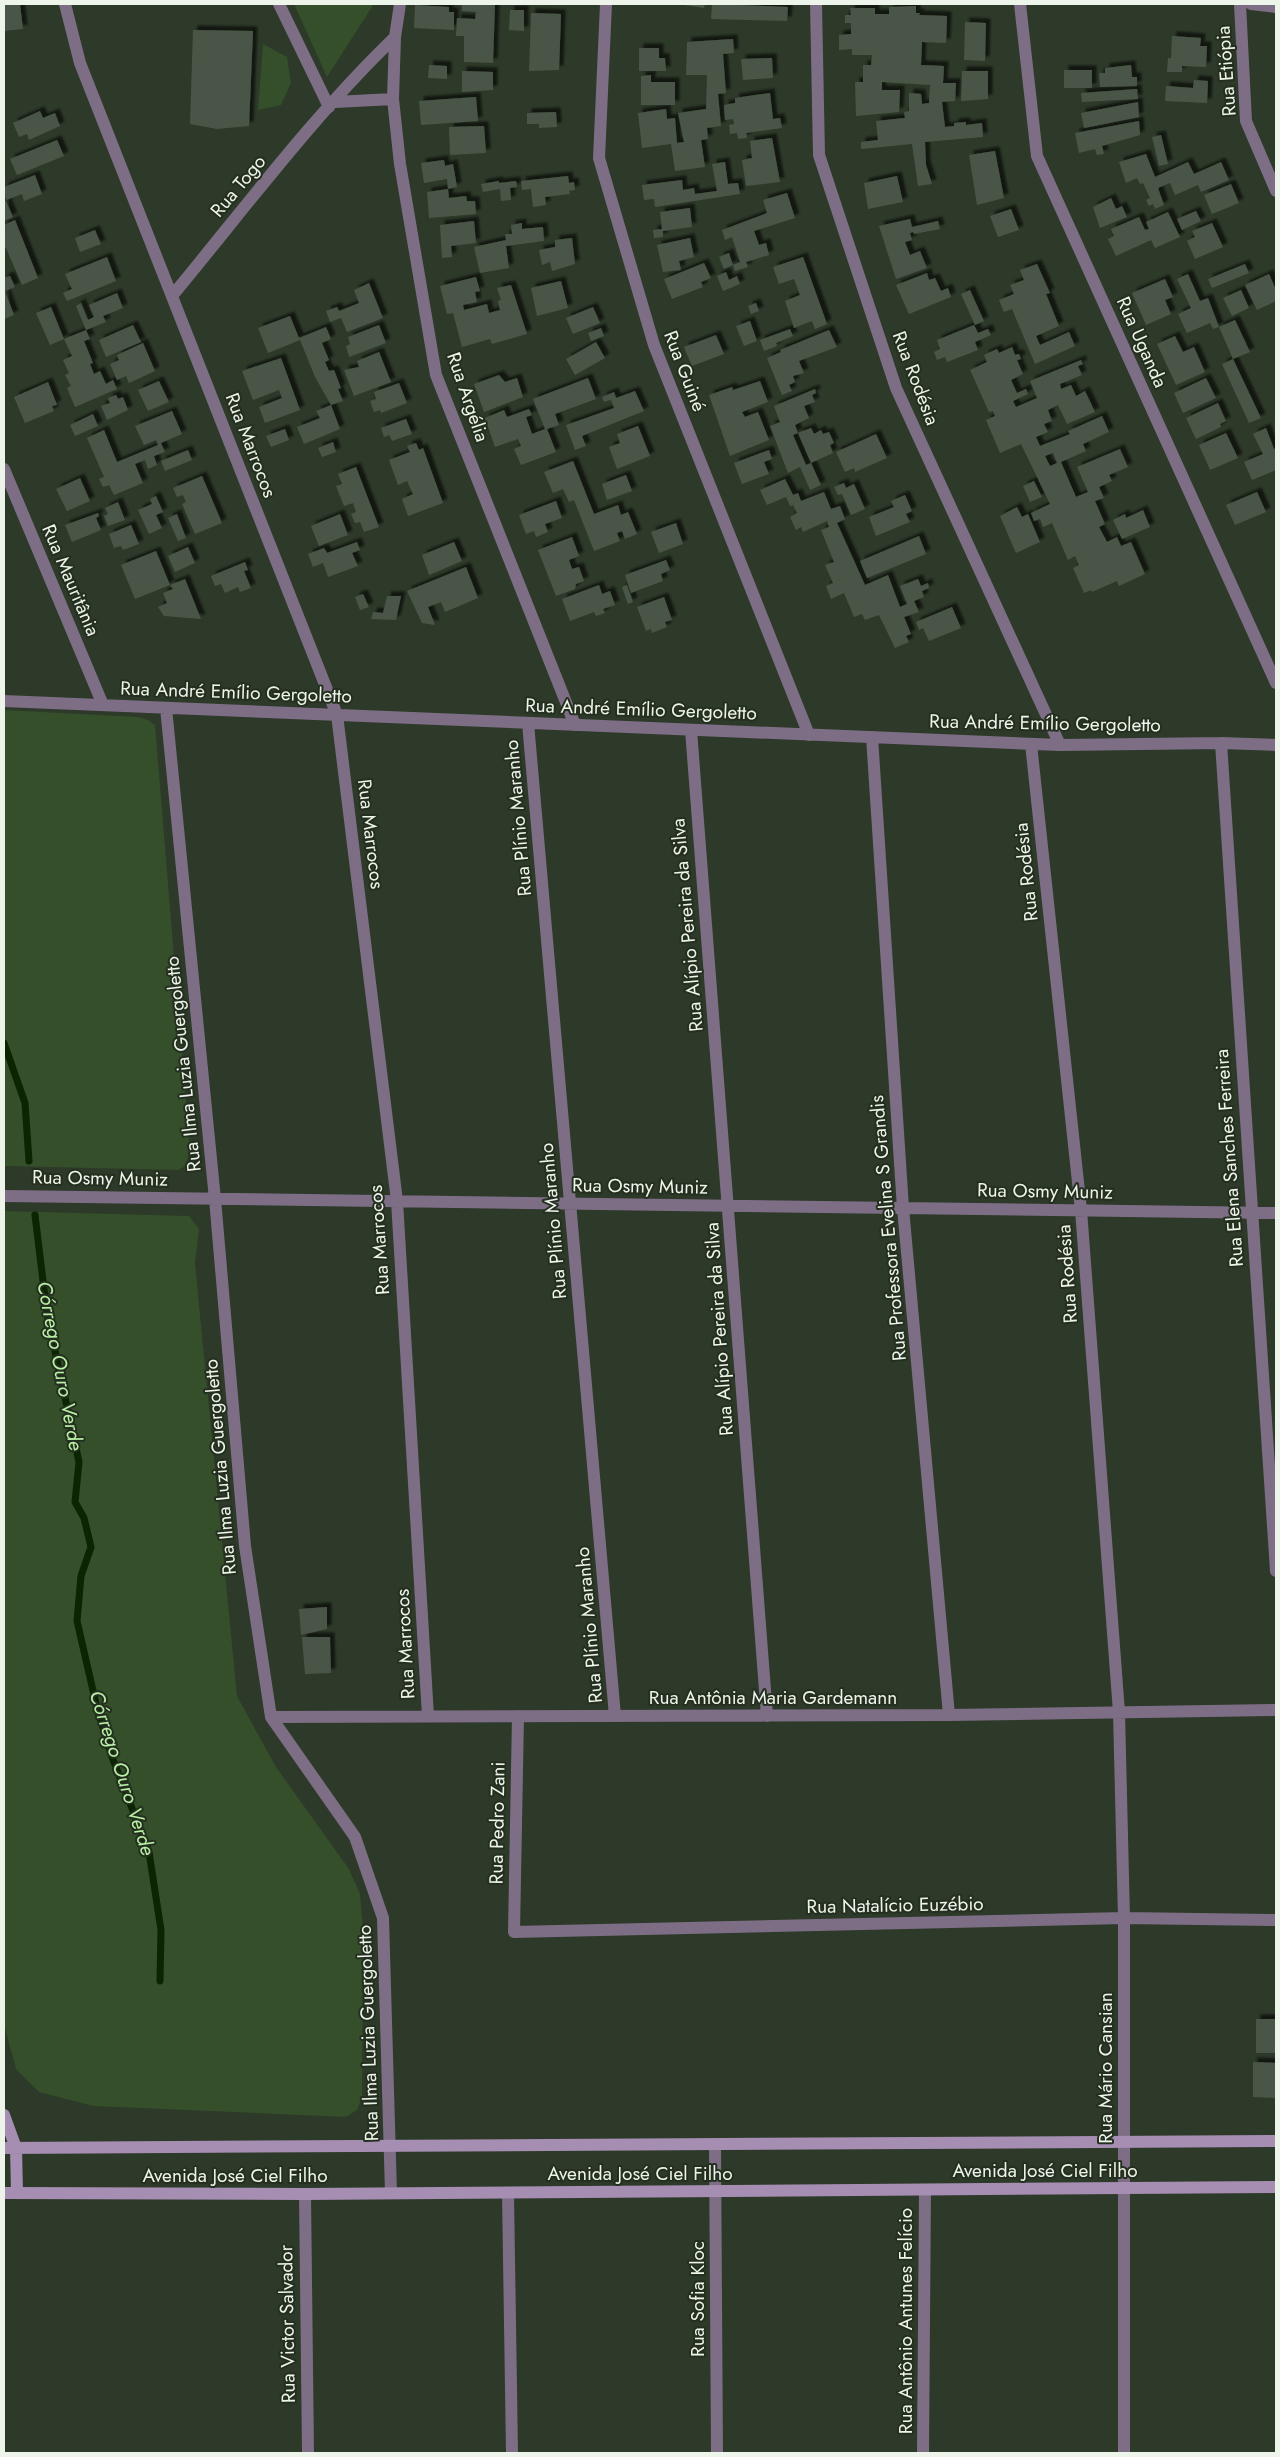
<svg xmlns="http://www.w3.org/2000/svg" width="1280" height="2457" viewBox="0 0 1280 2457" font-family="Jost,sans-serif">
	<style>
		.green { fill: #344f29 }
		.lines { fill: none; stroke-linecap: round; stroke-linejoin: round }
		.stream { stroke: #0b2501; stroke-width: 7 }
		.building { fill: #4a5646; fill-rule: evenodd; filter: url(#shadow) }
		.street { stroke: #7d6e85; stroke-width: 12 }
		.secondary { stroke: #a58eb2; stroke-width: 12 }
		.labels { text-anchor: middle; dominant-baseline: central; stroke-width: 4; stroke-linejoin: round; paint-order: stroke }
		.street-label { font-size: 19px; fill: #edf4ea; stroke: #242f20 }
		.water-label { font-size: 20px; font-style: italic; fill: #b8f0a4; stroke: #242f20 }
	</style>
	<defs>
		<filter id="shadow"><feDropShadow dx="4.5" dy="-4.5" stdDeviation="1" flood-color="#0009"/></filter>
	</defs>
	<rect width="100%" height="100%" fill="#2d3929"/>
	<!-- green -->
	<path class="green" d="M294 4H374L327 77Z
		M263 44 287 57 291 83 281 105 258 110Z
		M4 710 138 717 148 720 155 725 190 1151 185 1166 179 1170 4 1166Z
		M4 1211 189 1216 199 1229 195 1263 237 1696 276 1767 349 1869 360 1894 363 1931 362 2097 357 2110 346 2117 93 2106 39 2092 16 2069 4 2025Z"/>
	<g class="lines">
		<!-- stream -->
		<path class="stream" d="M4 1043 25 1103 29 1161
			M35 1215 47 1314 79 1462 75 1502 84 1518 91 1547 81 1576 77 1621 97 1708 112 1757 149 1852 161 1930 160 1981"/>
	</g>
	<!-- building -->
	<path class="building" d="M4 4H20L23 29 4 31Z
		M462 4H495L493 63 464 62V36H456L457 18 475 19 476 12 462 11Z
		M678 4H705L704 8Z
		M712 4 788 7 787 21 711 19Z
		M415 5 449 7V12H454V30L414 28Z
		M916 6V13H920L919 15 947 16 946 43 922 42 921 65 944 66 943 83H956L955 101 942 102 945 127 954 126V123L966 122V125L982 123 983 137 925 142 926 165 932 184 918 186 912 144 861 149V142L878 140 876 121 905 118 904 112 909 111V93L921 94 922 104 929 103 930 85 882 82V90H900L899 112 856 116 855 82H863V65H871L872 55H852V49L839 50V35L851 34V23H845V15H851L850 8H875V14H889V7Z
		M510 10H524V31L509 30Z
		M531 13 561 14 559 70 529 71Z
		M965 22 986 23 985 61 964 60Z
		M193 30 253 31 249 126 217 129 190 124Z
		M1172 36 1201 38 1200 46H1207L1206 67 1182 66V72H1167L1168 58H1171Z
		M733 39 734 53 723 54 726 93 718 94 721 126 707 128 708 139 701 140 705 167 675 171 671 144 642 148 638 113 666 109 667 119 675 118 677 143 684 142 678 113 706 109 707 75H686L687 42Z
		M639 48H659V58H665L666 71H639Z
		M772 58 773 78 743 80 741 59Z
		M429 65 447 66V79L428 78Z
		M1131 65 1132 77H1137V86L1100 87 1099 73H1105V68Z
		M1064 70H1092V88H1064Z
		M462 71 493 72V90L462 92Z
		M962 71H988V99L961 101Z
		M651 75V82H675V105H641V76Z
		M1194 80 1208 81 1207 103 1165 101 1166 86 1193 88Z
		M1137 89 1138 99 1082 102 1081 93Z
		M770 93 773 119 780 118 782 128 746 133 747 138 738 139 737 133 730 134 729 125 734 124 733 119 725 120 724 105 735 103V98Z
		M476 97 478 121 421 125 419 101Z
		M1138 102 1139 117 1084 128 1081 113Z
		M40 111 43 118 55 113 60 126 29 140 27 134 19 137 13 123Z
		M556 112 557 127 539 128V124H527V113Z
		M1139 121 1140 135 1102 146 1104 154 1097 155 1095 149 1079 153 1075 133Z
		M484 126 486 153 450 155 449 127Z
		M1161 135 1168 164 1159 166 1152 137Z
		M772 138 780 182 746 186 742 160 752 158 750 141Z
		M57 140 64 156 17 175 10 159Z
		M995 151 1004 198 977 205 969 155Z
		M1146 154 1155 177 1188 162 1194 174 1221 162 1229 180 1201 192 1198 185 1175 195 1170 183 1158 188 1164 205 1155 209 1153 204 1149 206 1146 200 1150 198 1143 183 1140 184 1137 178 1126 183 1119 162Z
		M444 160 445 166 453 164 457 187 448 189 447 179 424 183 421 163Z
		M725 162 728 184 738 183 740 194 655 207 654 199 644 200 642 185 682 180 683 190 694 188 695 194 717 191 712 164Z
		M35 175 42 194 24 201 22 194 6 200 4 187Z
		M568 176 569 183 574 182 575 190 569 191 570 194 545 197 546 205 533 207 531 189 522 190 521 181Z
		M897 176 903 202 868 209 864 183Z
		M499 181V183L516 181 517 187 510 188 511 200 501 201 500 189 483 192 481 184Z
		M1231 184 1239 203 1212 214 1204 195Z
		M448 189 449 198 466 196 467 201H475L476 214 429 218 427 192Z
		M787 193 795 218 754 231 759 245 766 243 769 255 746 262 748 267 735 271 733 265 740 262 732 237 725 240 722 230 767 213 763 200Z
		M1111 198 1116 209 1122 206 1127 217 1100 228 1093 207Z
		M6 201 13 217 4 221V202Z
		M690 208 692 227 663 231V237L654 238 653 230 662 229 660 212Z
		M1011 209 1019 230 998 237 990 216Z
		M1196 211 1201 221 1182 230 1177 219Z
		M1168 212 1180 237 1155 248 1151 240 1116 256 1108 239 1114 236 1111 229 1139 217 1145 230 1149 229 1146 222Z
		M910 219 912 227 938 221 940 229 914 234 913 232 910 233 912 240 905 242 910 255 920 251 927 268 896 279 879 226Z
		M15 220 38 278 22 285 6 248 4 249V225Z
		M474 221 476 243 451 246 452 257 442 258 440 225Z
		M522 223V229L543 227 544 241 506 246 509 268 480 273 474 247 506 240 505 234H512L511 225Z
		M1212 223 1223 247 1195 259 1187 241 1195 237 1192 231Z
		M95 230 101 244 80 252 75 238Z
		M572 238 575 264 552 271 550 262 542 265 539 250 555 247V240Z
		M690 238 694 257 679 261 681 270 663 272 657 245Z
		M729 253 733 265 724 269 719 257Z
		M107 257 116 281 67 301 63 293 72 289 65 274Z
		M803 257 827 324 815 329 812 321 794 328 785 301 800 295 794 279 779 284 773 267Z
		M704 263 711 278 701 282 703 287 672 299 664 279Z
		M1037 264 1050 293 1046 294 1059 326 1036 336 1040 345 1069 332 1075 346 1035 364 1012 309 1004 312 999 300 1014 294 1010 285 1024 280 1020 270Z
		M1245 264 1249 273 1212 288 1208 279Z
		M726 272 729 280 737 276 740 284 723 291 717 276Z
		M927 273 929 280 935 278 941 291 948 288 951 297 909 314 896 285Z
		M1188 274 1200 301 1208 298 1219 327 1213 329 1210 323 1187 333 1178 314 1191 308 1177 279Z
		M1269 274 1276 290V301L1257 310 1245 285Z
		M10 276 15 287 5 291 14 315 4 319V278Z
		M476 277 480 291 475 292 477 302 463 305 464 310 487 304 489 313 500 310 498 301 501 300 497 288 511 285 527 334 492 344 490 339 462 347 453 313 447 314 440 286Z
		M1165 279 1173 297 1165 300 1171 314 1146 325 1132 293Z
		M561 281 568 308 537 316 531 288Z
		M369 283 383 318 347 332 341 318 330 322 326 311 337 307 339 311 359 303 354 290Z
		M970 290 984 321 975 325 961 294Z
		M1241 290 1249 308 1232 316 1223 298Z
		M117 293 123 308 103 316 106 322 86 330 90 339 84 341 93 363 90 364 94 374 100 371 106 384 113 380 117 389 75 407 67 388 71 386 65 375 69 373 63 360 72 356 64 339 50 345 36 313 51 307 64 339 86 330 76 306 81 303 88 320 94 317 89 305Z
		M756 303 759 311 751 314 748 306Z
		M593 307 600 323 573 334 566 318Z
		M290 316 299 338 326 327 331 339 322 343 329 360 325 362 329 371 334 370 341 388 338 389 343 401 331 405 340 429 304 444 297 427 320 418 316 411 331 405 315 377 300 340 268 353 258 328Z
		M1235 320 1250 352 1233 359 1219 327Z
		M750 321 757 341 744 346 736 326Z
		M133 325 141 342 106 357 99 340Z
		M379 325 386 343 349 357 346 346 350 344 348 337Z
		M974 325 978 333 988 329 991 335 975 342 978 350 947 362 945 357 937 360 934 352 940 349 937 340Z
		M601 328 604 336 591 341 588 333Z
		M790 329 793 336 776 343 777 346 764 351 760 340Z
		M829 330 837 347 799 361 804 373 793 376 795 382 789 385 792 391 782 395 767 358 781 352 780 350Z
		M716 335 724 354 692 366 684 347Z
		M1175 336 1183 352 1194 347 1205 372 1176 385 1157 344Z
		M596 342 605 358 575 375 566 359Z
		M143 343 155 371 129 383 126 376 117 380 110 364 119 360 117 355Z
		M1012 347 1015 355 1019 354 1021 359 1017 360 1023 374 1011 380 1017 393 1026 389 1028 394 1013 401 1016 407 1037 398 1030 381 1081 360 1083 364 1078 366 1082 375 1060 384 1061 389 1071 385 1076 396 1085 391 1095 412 1067 424 1058 405 1048 410 1052 421 1044 424 1048 432 1036 437 1040 446 1070 434 1068 431 1102 416 1109 432 1083 444 1086 451 1061 462 1076 497 1088 492 1077 467 1120 449 1128 467 1109 475 1112 481 1099 487 1104 498 1095 501 1105 524 1099 527 1107 542 1117 537 1121 546 1131 542 1145 574 1119 586 1117 581 1092 592 1091 590 1084 593 1073 568 1079 565 1075 556 1068 560 1052 523 1043 527 1040 519 1034 521 1031 513 1050 504 1021 444 1000 453 986 420 995 416 993 411 989 412 970 370 987 362 984 355 997 349 999 353ZM1053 453 1057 463 1050 466 1045 456Z
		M379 352 391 382 354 396 344 370 359 367 357 361Z
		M281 358 300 410 265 423 259 407 282 398 279 390 253 400 242 371Z
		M1233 359 1261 418 1249 423 1222 364Z
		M499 375 505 382 517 378 523 397 484 412 474 384Z
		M588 378 596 399 555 414 559 425 547 429 556 452 521 465 514 449 521 446 518 439 495 447 485 418 504 410 507 417 529 409 532 415 526 417 532 434 545 429 533 399Z
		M1206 378 1216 398 1183 413 1174 393Z
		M159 381 169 402 148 411 138 390Z
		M760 381 768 402 742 412 745 417 758 412 769 440 730 456 709 395 732 387 733 390Z
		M48 382 57 405 52 406 54 411 25 423 14 397Z
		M399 383 407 403 381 413 380 410 374 412 370 401 376 399 374 392Z
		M815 389 816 393 812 395 815 402 804 406 809 418 795 425 798 433 793 435 806 465 811 463 821 485 810 490 800 467 788 473 770 426 780 422 774 406Z
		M635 391 644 411 582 436 586 446 575 450 566 425 614 408 611 400 604 402 602 397 614 392 616 398Z
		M116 395 118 399 123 397 128 410 107 420 101 406 110 403 108 398Z
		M1218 403 1226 421 1220 424 1221 427 1196 439 1186 418Z
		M172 411 182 434 161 443 165 452 154 456 157 465 148 469 145 460 135 464 143 483 114 495 109 485 103 487 99 479 104 477 87 438 104 430 117 462 158 445 156 440 144 445 135 426Z
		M93 414 98 426 75 436 70 425Z
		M406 419 412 434 392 441 389 435 384 437 381 428Z
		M638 426 650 456 617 469 609 447 620 443 617 434Z
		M811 428 814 434 821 430 823 434 829 432 834 443 830 445 833 453 811 463 798 433Z
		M1266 428 1274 449 1276 448V470L1252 480 1244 462 1263 454 1253 434Z
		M285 429 289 440 271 447 266 436Z
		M1226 433 1238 458 1210 470 1199 445Z
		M876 434 887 458 855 472 854 468 845 472 836 452Z
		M333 442 336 452 322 457 318 448Z
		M416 443 419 450 423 448 443 503 408 516 402 499 413 494 407 481 398 485 389 460 410 452 407 446Z
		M188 450 192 460 165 471 161 461Z
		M769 450 772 459 764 462 769 474 742 484 734 463Z
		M573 461 594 514 618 505 621 515 628 512 637 534 625 539 622 531 617 533 620 541 594 551 574 500 569 502 563 489 553 493 544 472Z
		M356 467 379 527 364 532 360 522 355 523 351 514 356 512 353 503 344 506 336 486 342 484 338 474Z
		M626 475 632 491 607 500 602 484Z
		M202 476 222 523 195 534 182 504 186 502 183 495 177 497 173 488Z
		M80 478 90 501 67 511 56 489Z
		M785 479 793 495 798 493 801 501 824 492 831 509 840 506 845 519 837 523 865 585 888 575 900 607 907 604 900 586 918 579 921 586 928 583 929 588 922 591 924 597 914 601 919 612 904 617 911 634 906 636 909 642 895 648 879 615 865 620 862 614 854 617 844 593 831 599 826 586 833 583 825 565 834 562 821 530 829 527 827 521 803 532 801 527 796 530 790 517 797 513 793 505 790 506 786 497 767 505 760 490Z
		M1034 481 1042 497 1030 502 1023 486Z
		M844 483 846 488 854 484 865 509 851 515 842 494 838 495 834 487Z
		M1257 492 1266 512 1235 525 1226 505Z
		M905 495 912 511 906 514 910 522 876 536 869 517 894 507 891 501Z
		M156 496 163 512 156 515 162 528 149 534 138 510 152 504 150 499Z
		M556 501 562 518 545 524 548 532 536 537 534 531 526 534 519 515Z
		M118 502 125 520 108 526 104 516 108 514 105 508Z
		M1017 507 1022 517 1028 514 1040 542 1016 553 1000 516Z
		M1143 510 1150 527 1122 539 1113 520 1125 514 1126 518Z
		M98 513 99 516 96 518 101 530 72 542 65 525Z
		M177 514 186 538 178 541 168 518Z
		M340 514 348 535 319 546 311 526Z
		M676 523 683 544 659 553 651 532Z
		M131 525 139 544 123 550 121 546 114 548 109 534Z
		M919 536 926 554 867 578 860 561Z
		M572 537 579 556 569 560 572 569 579 567 584 581 576 584 575 589 556 596 538 550Z
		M357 542 360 550 352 553 358 566 328 577 323 563 313 567 308 554 324 548 327 553Z
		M454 542 462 561 429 575 422 555Z
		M188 547 195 563 175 572 168 556Z
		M156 551 170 585 135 599 121 565Z
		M666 560 670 570 661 574 663 581 631 593 625 575Z
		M245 562 248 570 244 571 251 588 240 592 238 587 225 593 221 584 215 586 211 576Z
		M466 567 478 598 445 612 441 602 428 607 435 625 422 623 407 591Z
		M185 579 201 619 164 616 158 607 167 603 163 593 173 589 170 585Z
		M599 585 602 594 610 591 615 605 603 609 605 613 596 616 594 612 570 621 562 599Z
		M627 585 633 602 628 604 622 587Z
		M363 594 369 607 360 610 355 597Z
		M387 596H401L396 620 371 619 373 612 383 613Z
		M664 597 672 620 665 622 667 627 652 633 651 629 646 631 637 607Z
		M952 607 961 628 929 641 923 628 919 630 916 622Z
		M327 1607V1629L301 1635 299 1609Z
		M302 1637H330L331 1673 305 1674Z
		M1256 2019H1276V2053H1256Z
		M1253 2062 1276 2063V2098L1253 2097Z"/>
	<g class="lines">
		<!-- street -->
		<path class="street" d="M65 4 80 63 337 715 397 1201 428 1716
			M279 4 329 107
			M400 4 395 37 393 99 400 164 436 375 575 725
			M606 4 599 158 654 345 809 735
			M816 4 819 155 896 388 1060 745
			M1020 4 1037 156 1276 683
			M1240 4 1246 121 1276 191
			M1251 4 1276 7
			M335 102 393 99
			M172 296C245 208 313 116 395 37
			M4 469 103 705
			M4 701 1060 745 1221 743 1276 745
			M166 708 215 1199 245 1546 271 1717 355 1837 383 1918 391 2193
			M528 723 615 1716
			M691 730 767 1716
			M872 737 903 1208 949 1715
			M1221 743 1276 1571
			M1031 744 1081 1210 1119 1712 1124 1918V2453
			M4 1196 1276 1213
			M518 1716 514 1932 1124 1918 1276 1920
			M271 1717 949 1715 1276 1710
			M715 2145 717 2453
			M508 2193 512 2453
			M305 2194 308 2453
			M923 2453 925 2190"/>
		<!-- secondary -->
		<path class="secondary" d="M4 2115 16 2148 17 2193
			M4 2148 1276 2141
			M4 2193 305 2194 1276 2187"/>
	</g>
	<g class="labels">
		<!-- street labels -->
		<g class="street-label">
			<text transform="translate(1226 71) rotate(-94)">Rua Etiópia</text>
			<text transform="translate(238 186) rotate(-50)">Rua Togo</text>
			<text transform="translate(1142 342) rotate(66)">Rua Uganda</text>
			<text transform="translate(685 371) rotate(69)">Rua Guiné</text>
			<text transform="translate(916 378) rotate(69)">Rua Rodésia</text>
			<text transform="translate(468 397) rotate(71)">Rua Argélia</text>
			<text transform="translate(251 445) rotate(69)">Rua Marrocos</text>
			<text transform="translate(71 580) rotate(67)">Rua Mauritânia</text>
			<text transform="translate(236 692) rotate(2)">Rua André Emílio Gergoletto</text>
			<text transform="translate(641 709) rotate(2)">Rua André Emílio Gergoletto</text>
			<text transform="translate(1045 723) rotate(1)">Rua André Emílio Gergoletto</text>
			<text transform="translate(518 818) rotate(-95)">Rua Plínio Maranho</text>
			<text transform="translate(371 834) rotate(83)">Rua Marrocos</text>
			<text transform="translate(1026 872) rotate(-96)">Rua Rodésia</text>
			<text transform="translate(687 925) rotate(-95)">Rua Alípio Pereira da Silva</text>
			<text transform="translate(183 1064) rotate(-96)">Rua Ilma Luzia Guergoletto</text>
			<text transform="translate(1229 1158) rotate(-94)">Rua Elena Sanches Ferreira</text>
			<text transform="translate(100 1178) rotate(1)">Rua Osmy Muniz</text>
			<text transform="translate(640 1186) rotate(1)">Rua Osmy Muniz</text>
			<text transform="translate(1045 1191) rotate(1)">Rua Osmy Muniz</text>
			<text transform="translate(553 1221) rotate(-95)">Rua Plínio Maranho</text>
			<text transform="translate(888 1228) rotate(-95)">Rua Professora Evelina S Grandis</text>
			<text transform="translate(379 1240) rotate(-94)">Rua Marrocos</text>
			<text transform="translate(1067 1274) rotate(-94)">Rua Rodésia</text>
			<text transform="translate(719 1329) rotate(-94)">Rua Alípio Pereira da Silva</text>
			<text transform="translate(220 1467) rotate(-95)">Rua Ilma Luzia Guergoletto</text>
			<text transform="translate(589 1625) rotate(-95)">Rua Plínio Maranho</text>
			<text transform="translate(405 1644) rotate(-93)">Rua Marrocos</text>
			<text x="773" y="1697">Rua Antônia Maria Gardemann</text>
			<text transform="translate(497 1823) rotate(-89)">Rua Pedro Zani</text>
			<text transform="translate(895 1905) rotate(-1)">Rua Natalício Euzébio</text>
			<text transform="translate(368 2033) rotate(-92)">Rua Ilma Luzia Guergoletto</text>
			<text transform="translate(1105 2068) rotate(-90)">Rua Mário Cansian</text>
			<text x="1045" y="2170">Avenida José Ciel Filho</text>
			<text x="640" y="2173">Avenida José Ciel Filho</text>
			<text x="235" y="2175">Avenida José Ciel Filho</text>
			<text transform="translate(697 2299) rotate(-90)">Rua Sofia Kloc</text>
			<text transform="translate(905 2321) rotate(-90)">Rua Antônio Antunes Felício</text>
			<text transform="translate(287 2324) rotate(-91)">Rua Victor Salvador</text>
		</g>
		<!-- water labels -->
		<g class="water-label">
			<text transform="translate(60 1366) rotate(79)">Córrego Ouro Verde</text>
			<text transform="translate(122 1773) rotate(72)">Córrego Ouro Verde</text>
		</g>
	</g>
	<!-- border -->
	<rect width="1280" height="2457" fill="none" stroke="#edf4ea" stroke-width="10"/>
</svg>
